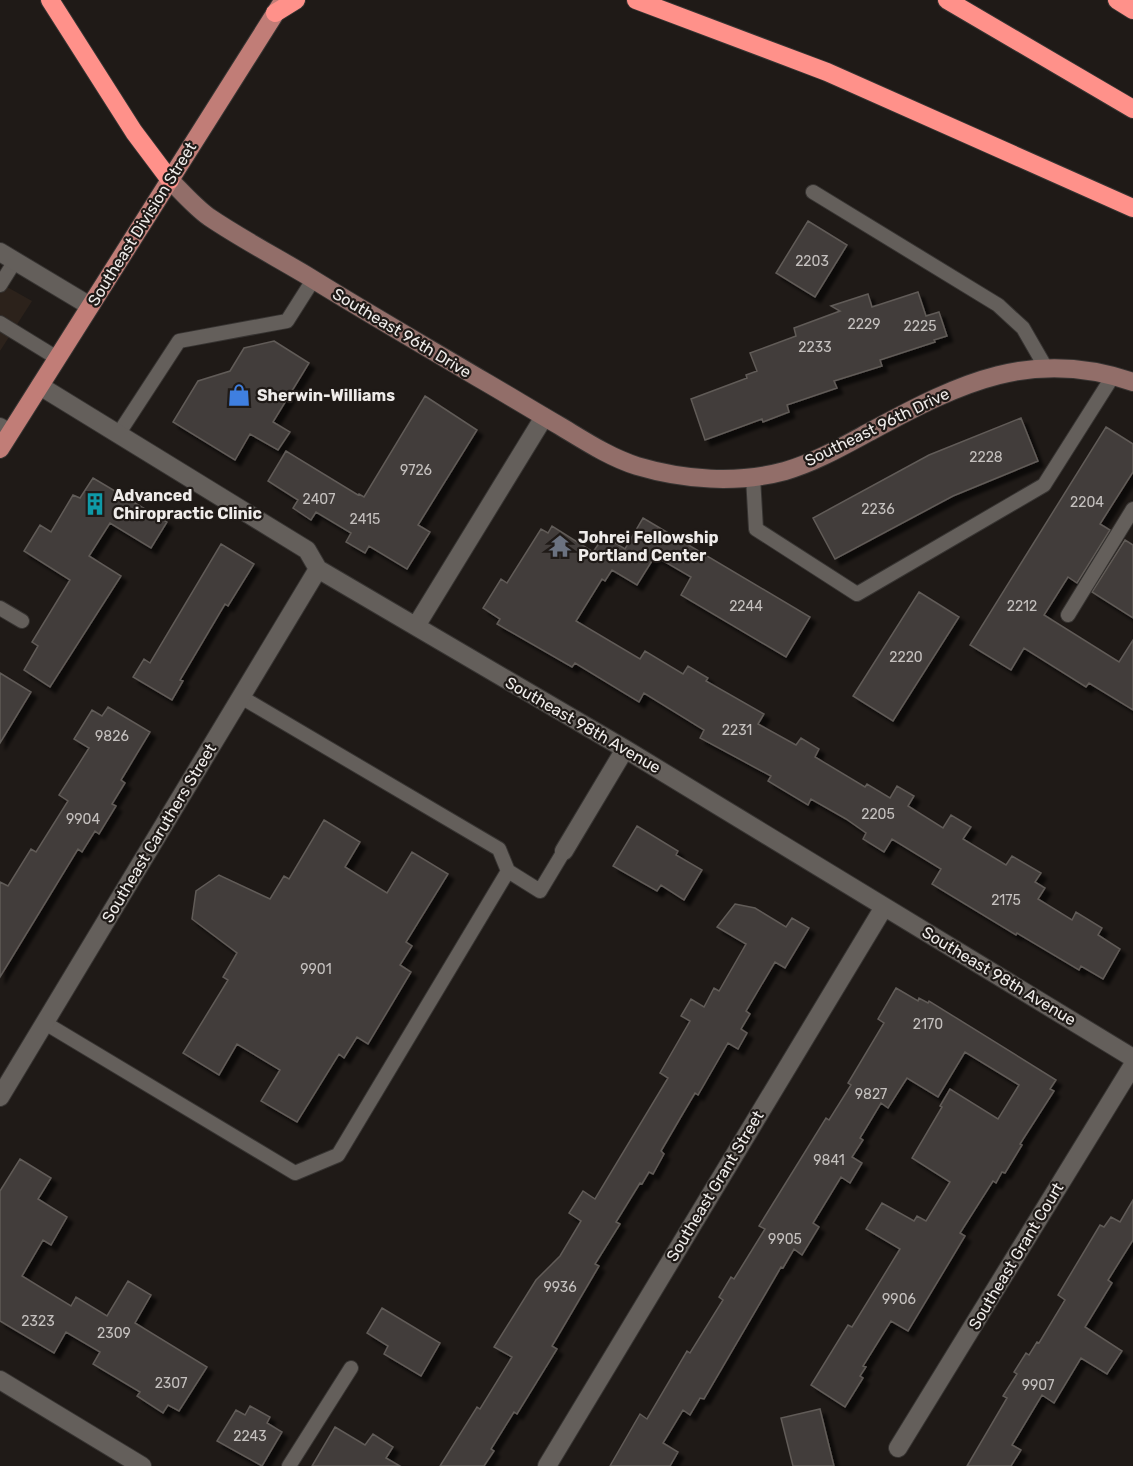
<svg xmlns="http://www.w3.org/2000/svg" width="1133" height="1466" viewBox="0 0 1133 1466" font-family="Rubik,sans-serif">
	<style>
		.built { fill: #2c221b }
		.building { fill: #433e3a; stroke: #615b58; stroke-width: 1.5; filter: url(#shadow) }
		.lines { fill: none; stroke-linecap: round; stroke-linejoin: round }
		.lane-casing { stroke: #373432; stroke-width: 16 }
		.street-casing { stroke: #373432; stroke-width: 20 }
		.secondary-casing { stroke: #373432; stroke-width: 20 }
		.primary-casing { stroke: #373432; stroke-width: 20 }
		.highway-casing { stroke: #373432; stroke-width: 20 }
		.lane { stroke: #645f5b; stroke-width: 14 }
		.street { stroke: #645f5b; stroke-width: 18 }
		.secondary { stroke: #926e69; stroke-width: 18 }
		.primary { stroke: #c17d77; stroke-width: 18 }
		.highway { stroke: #ff918a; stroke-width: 18 }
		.labels { text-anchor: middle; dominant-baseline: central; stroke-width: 4.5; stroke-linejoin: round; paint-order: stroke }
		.number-label { font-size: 14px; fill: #c4c0be }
		.street-label { font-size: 16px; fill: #efecea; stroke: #1f1a17 }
		.poi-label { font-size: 16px; font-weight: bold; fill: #efecea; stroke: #1f1a17; text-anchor: start }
	</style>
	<defs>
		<filter id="shadow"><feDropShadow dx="5.5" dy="5.5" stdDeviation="1.5" flood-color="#0009"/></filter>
	</defs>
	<rect width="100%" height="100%" fill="#1f1a17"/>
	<!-- built -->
	<path class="built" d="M0 283 32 301 0 351Z"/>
	<!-- building -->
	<path class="building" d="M808 221 847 245 815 297 776 273Z
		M918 292 926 316 939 312 947 336 934 340 935 342 880 360 882 366 834 381 837 388 787 405 789 412 763 422 762 419 705 440 691 399 747 378 746 375 757 371 750 353 796 336 794 328 840 311 831 306 868 294 872 307Z
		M274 341 309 363 273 422 290 432 278 450 250 434 235 460 173 422 198 381 230 371 244 348Z
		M425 396 477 430 418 525 430 532 407 569 369 546 365 553 346 542 351 533 316 512 311 520 293 508 298 500 268 481 286 451 358 495 359 494 364 497Z
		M1021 418 1038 461 953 496 835 559 813 518 929 455Z
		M1106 427 1133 444V472L1100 524 1110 530 1077 583 1068 577 1044 615 1119 662 1133 640V710L1089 683 1086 687 1024 648 1011 670 970 645Z
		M93 478 167 522 151 548 110 523 89 556 121 576 50 687 24 670 38 646 32 642 70 580 24 551 40 525 51 532 73 495 80 498Z
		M643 518 810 617 786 657 681 595 691 577 655 556 637 585 612 570 605 581 602 579 576 621 640 659 645 651 683 674 688 666 708 678 706 681 764 714 758 724 796 745 801 738 819 749 815 757 865 787 867 784 890 798 897 786 914 796 908 806 943 828 951 815 971 827 963 839 1006 865 1012 856 1041 873 1035 882 1045 888 1038 899 1072 920 1076 912 1102 928 1098 935 1120 949 1103 979 1081 966 1079 970 1017 933 1016 935 932 884 941 869 892 839 884 852 863 839 866 833 846 819 811 799 808 805 768 781 771 776 700 738 704 730 644 693 639 702 575 663 572 667 497 624 500 619 483 608 501 579 507 583 541 529 548 533 552 526 593 552 604 536 625 549Z
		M1125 540 1133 545V618L1092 592Z
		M221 544 254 564 228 606 225 604 180 680 183 681 172 700 133 677 144 659 150 663Z
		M919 592 959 617 893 721 853 696Z
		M0 673 31 692 0 743Z
		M108 707 150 732 121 780 125 783 112 804 116 806 99 834 95 831 82 852 78 849 0 977V882L8 886 31 849 36 852 68 801 59 795 89 748 74 739 92 710 102 716Z
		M324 820 360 842 345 867 387 893 412 852 448 874 406 942 412 946 400 965 411 972 368 1044 357 1037 344 1058 339 1054 297 1122 261 1101 280 1070 237 1044 219 1075 183 1053 228 980 223 977 237 953 192 919 196 891 219 875 270 899 284 876 289 879Z
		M637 826 678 851 676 855 702 870 684 900 661 885 657 891 613 866Z
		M735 904 755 908 786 927 792 918 809 928 785 968 775 962 746 1011 750 1014 741 1029 747 1033 738 1049 728 1043 698 1095 695 1093 682 1115 661 1151 664 1154 653 1174 649 1172 642 1184 640 1183 616 1222 620 1224 595 1264 599 1266 552 1346 557 1349 517 1414 514 1412 491 1449 494 1451 484 1466H440L477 1407 480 1409 512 1357 494 1347 536 1280 560 1256 581 1221 569 1213 583 1191 595 1199 668 1078 660 1073 690 1021 681 1016 691 999 704 1007 714 988 719 991 746 944 717 927Z
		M896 988 918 1001 919 998 928 1003 929 1001 1056 1080 1050 1089 1054 1091 1020 1144 1022 1145 1005 1173 1002 1172 996 1183 993 1181 960 1233 965 1236 908 1331 891 1321 863 1366 866 1367 860 1376 863 1378 845 1407 811 1385 848 1325 852 1327 900 1249 866 1229 882 1203 914 1221 917 1216 926 1221 950 1182 912 1158 942 1107 940 1106 950 1089 998 1119 1019 1085 965 1052 938 1097 907 1078 888 1108 881 1103 860 1138 863 1140 852 1157 862 1163 850 1183 841 1177 813 1223 819 1227 802 1255 794 1249 783 1268 781 1267 704 1399 700 1398 690 1415 683 1410 663 1443 678 1452 670 1466H610L640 1414 647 1419 687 1351 690 1353 723 1300 719 1297 731 1277 734 1279 765 1229 759 1226 826 1118 829 1120 851 1085 848 1083 884 1023 878 1019Z
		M20 1159 51 1178 38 1199 67 1217 51 1245 43 1240 22 1276 71 1306 76 1297 107 1316 128 1281 151 1295 135 1323 207 1367 179 1411 168 1405 163 1413 137 1396 140 1392 93 1364 100 1352 66 1332 54 1353 0 1321V1191Z
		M1133 1200V1240L1108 1280 1112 1283 1085 1327 1122 1351 1107 1374 1081 1358 1054 1403 1042 1395 1012 1445 1021 1450 1011 1466H967L1007 1398 1003 1396 1017 1374 1014 1372 1026 1353 1029 1355 1037 1342 1039 1343 1065 1300 1058 1295 1100 1225 1104 1227 1111 1217 1120 1222Z
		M382 1308 440 1343 421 1376 384 1354 388 1346 367 1333Z
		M250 1406 270 1417 267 1423 282 1432 262 1466 217 1441 236 1410 245 1415Z
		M820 1409 834 1466H793L781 1418Z
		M335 1427 365 1445 373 1434 393 1447 386 1458 400 1466H312Z"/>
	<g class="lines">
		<!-- lane casing -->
		<g class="lane-casing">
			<path id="lane" d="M813 192 998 305 1023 328 1046 368
				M0 285 15 261
				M0 323 57 358
				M0 425 11 431
				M119 433 179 341 287 321 313 280
				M753 477 756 529 857 594 1044 485 1113 376
				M0 608 22 621
				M1068 615 1133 509
				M508 871 540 891 564 851
				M45 1023 295 1173 338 1155 508 871 499 849 241 697
				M289 1466 351 1368"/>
		</g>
		<!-- street casing -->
		<g class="street-casing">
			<path id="street" d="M0 252 90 306
				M40 386 307 550 318 569 625 749 1133 1058
				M416 626 544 417
				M564 851 625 749
				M0 1097 318 569
				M0 1380 142 1466
				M898 1448 1133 1065
				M547 1466 884 907"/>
		</g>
		<!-- secondary casing -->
		<g class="secondary-casing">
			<path id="secondary" d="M170 180C182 192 195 207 209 217 240 238 274 256 306 275 364 311 423 345 482 380 508 395 534 411 560 426 585 441 609 457 637 466 684 480 737 484 785 471 816 462 845 445 873 430 960 383 1033 347 1133 382"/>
		</g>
		<!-- primary casing -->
		<g class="primary-casing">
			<path id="primary" d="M0 449 283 1"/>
		</g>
		<!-- highway casing -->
		<g class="highway-casing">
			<path id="highway" d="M50 0 134 132 170 180
				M636 0 827 72 1133 208
				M947 0 1133 109
				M1117 0 1133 10
				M275 13 296 0"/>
		</g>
		<!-- lane -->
		<use href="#lane" class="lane"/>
		<!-- street -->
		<use href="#street" class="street"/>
		<!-- secondary -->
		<use href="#secondary" class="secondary"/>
		<!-- primary -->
		<use href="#primary" class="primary"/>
		<!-- highway -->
		<use href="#highway" class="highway"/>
	</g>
	<!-- icons -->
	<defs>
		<g id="shop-bare" transform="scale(1.8)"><path d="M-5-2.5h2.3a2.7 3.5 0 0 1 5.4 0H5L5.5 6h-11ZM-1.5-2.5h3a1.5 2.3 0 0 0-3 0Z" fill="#3f7fe0" stroke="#1f1a17" stroke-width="2.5" paint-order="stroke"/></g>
		<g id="building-bare" transform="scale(1.8)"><path d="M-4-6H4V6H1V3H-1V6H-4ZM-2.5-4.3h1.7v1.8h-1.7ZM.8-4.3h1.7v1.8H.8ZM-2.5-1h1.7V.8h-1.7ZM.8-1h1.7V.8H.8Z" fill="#0f9aa8" stroke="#1f1a17" stroke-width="2.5" paint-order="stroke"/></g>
		<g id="temple-bare" transform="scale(1.8)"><path d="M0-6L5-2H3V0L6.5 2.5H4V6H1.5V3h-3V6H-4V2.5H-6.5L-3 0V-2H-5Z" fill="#6b7280" stroke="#1f1a17" stroke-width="2.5" paint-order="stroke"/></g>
	</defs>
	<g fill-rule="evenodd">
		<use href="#shop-bare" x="239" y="395"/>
		<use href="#building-bare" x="95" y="504"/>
		<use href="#temple-bare" x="560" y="546"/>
	</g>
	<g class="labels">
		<!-- number labels -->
		<g class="number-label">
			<text x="812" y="261">2203</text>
			<text x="864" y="324">2229</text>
			<text x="920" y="326">2225</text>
			<text x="815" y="347">2233</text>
			<text x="986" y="457">2228</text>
			<text x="416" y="470">9726</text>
			<text x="319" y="499">2407</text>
			<text x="1087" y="502">2204</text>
			<text x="878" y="509">2236</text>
			<text x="365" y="519">2415</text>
			<text x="746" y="606">2244</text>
			<text x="1022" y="606">2212</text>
			<text x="906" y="657">2220</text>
			<text x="737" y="730">2231</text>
			<text x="112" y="736">9826</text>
			<text x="878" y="814">2205</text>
			<text x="83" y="819">9904</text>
			<text x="1006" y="900">2175</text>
			<text x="316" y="969">9901</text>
			<text x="928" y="1024">2170</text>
			<text x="871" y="1094">9827</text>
			<text x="829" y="1160">9841</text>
			<text x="785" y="1239">9905</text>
			<text x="560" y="1287">9936</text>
			<text x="899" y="1299">9906</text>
			<text x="38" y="1321">2323</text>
			<text x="114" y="1333">2309</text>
			<text x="171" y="1383">2307</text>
			<text x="1038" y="1385">9907</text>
			<text x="250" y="1436">2243</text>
		</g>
		<!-- street labels -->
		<g class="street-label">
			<text transform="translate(142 224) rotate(-58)">Southeast Division Street</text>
			<text transform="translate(402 333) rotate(31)">Southeast 96th Drive</text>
			<text transform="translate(877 427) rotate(-26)">Southeast 96th Drive</text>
			<text transform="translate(583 725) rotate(30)">Southeast 98th Avenue</text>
			<text transform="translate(159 833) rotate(-59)">Southeast Caruthers Street</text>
			<text transform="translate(999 976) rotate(31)">Southeast 98th Avenue</text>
			<text transform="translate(715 1186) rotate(-59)">Southeast Grant Street</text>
			<text transform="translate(1016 1256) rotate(-59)">Southeast Grant Court</text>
		</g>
		<!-- poi labels -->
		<g class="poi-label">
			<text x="257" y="395">Sherwin-Williams</text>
			<text x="113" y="495">Advanced<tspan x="113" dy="18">Chiropractic Clinic</tspan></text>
			<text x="578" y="537">Johrei Fellowship<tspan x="578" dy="18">Portland Center</tspan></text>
		</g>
	</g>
</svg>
